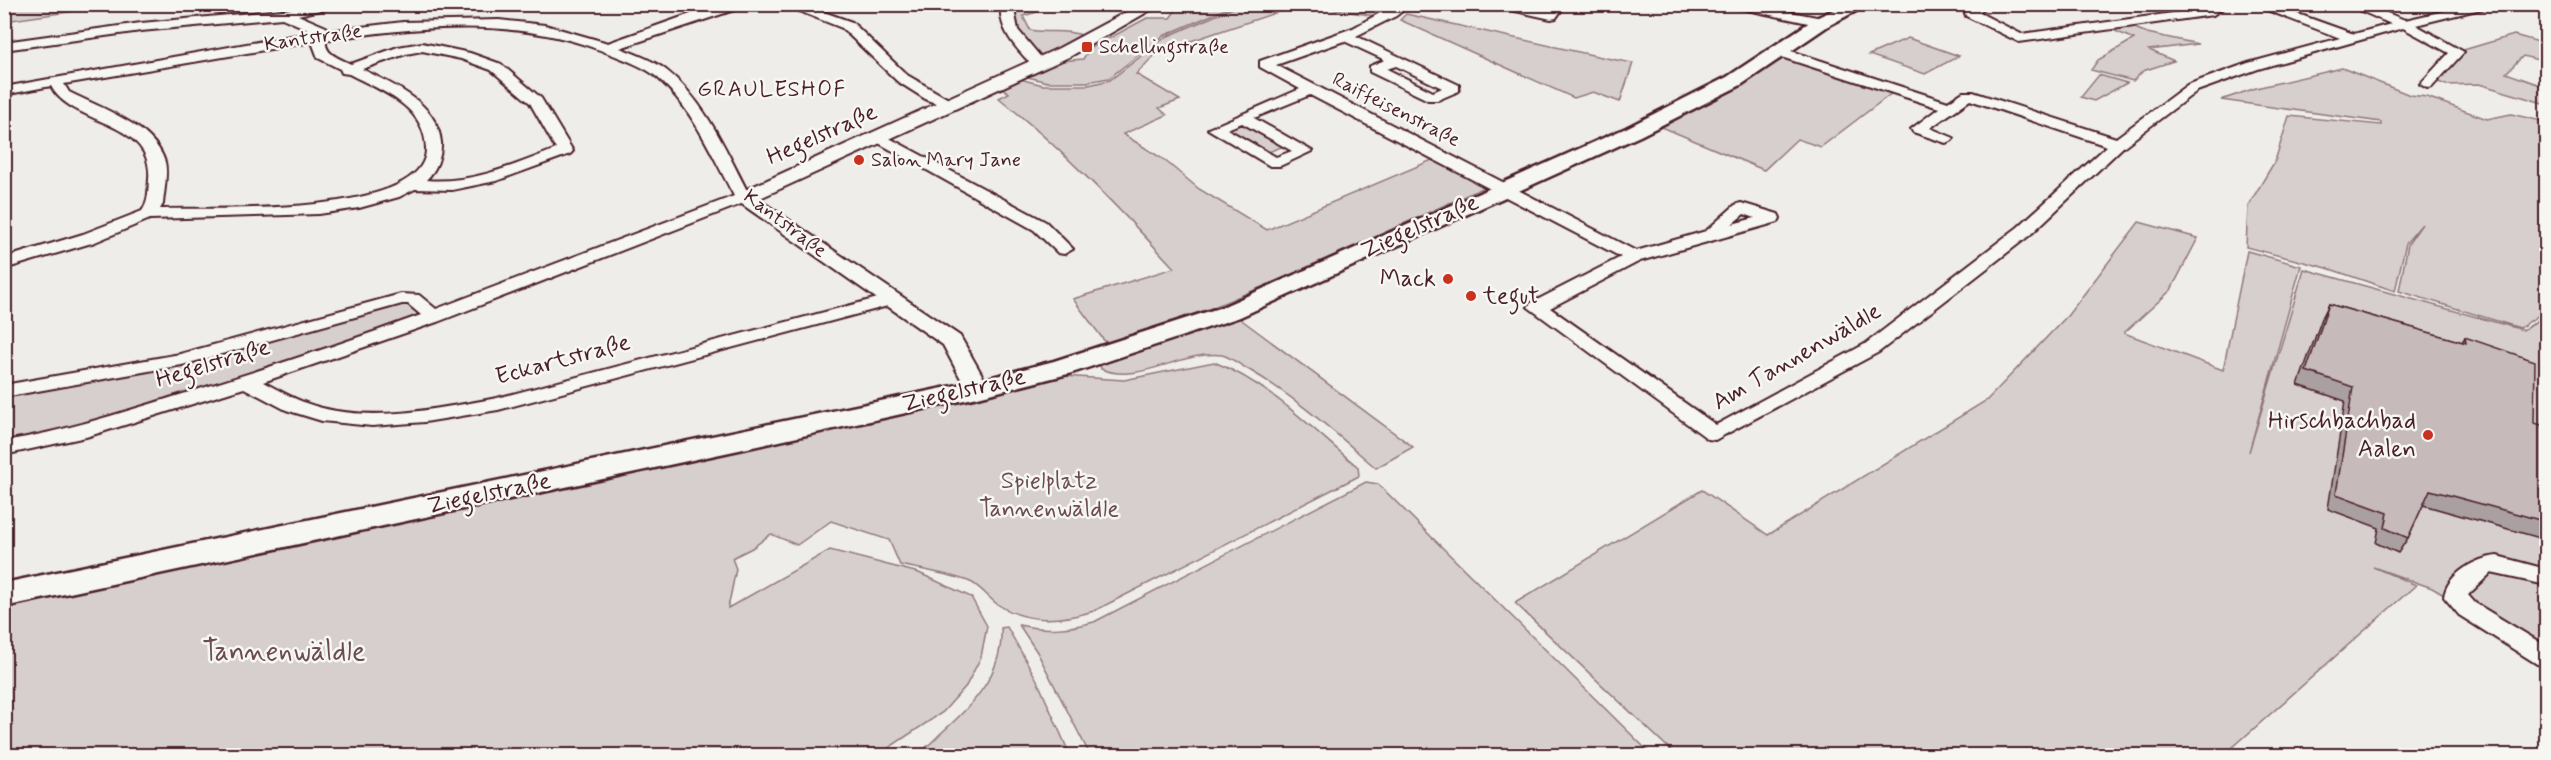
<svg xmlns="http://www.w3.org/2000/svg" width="2551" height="760" viewBox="0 0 2551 760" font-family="Mynerve,sans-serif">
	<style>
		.green { fill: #d7cfce; stroke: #90777c; stroke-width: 1.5 }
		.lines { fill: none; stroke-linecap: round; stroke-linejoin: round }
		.minor-casing { stroke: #4a1f2b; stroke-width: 4 }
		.tertiary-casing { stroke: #4a1f2b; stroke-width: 4 }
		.secondary-casing { stroke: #4a1f2b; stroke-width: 5 }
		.minor { fill: #f6f6f2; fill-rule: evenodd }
		.tertiary { fill: #f6f6f2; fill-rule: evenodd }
		.secondary { fill: #f6f6f2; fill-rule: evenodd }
		.wall { fill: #aaa0a1; stroke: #4a1f2b; stroke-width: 1.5 }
		.building { fill: #c6babb; stroke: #4a1f2b; stroke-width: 1.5 }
		.poi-dot { fill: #c8321e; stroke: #f6f6f2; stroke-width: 2 }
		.labels { text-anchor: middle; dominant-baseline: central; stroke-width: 5; stroke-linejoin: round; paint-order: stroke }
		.far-street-label { font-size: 20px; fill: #4a1f2b; stroke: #f6f6f2 }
		.far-poi-label { font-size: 20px; fill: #4a1f2b; stroke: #f6f6f2; text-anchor: start }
		.far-neighbourhood-label { font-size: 22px; letter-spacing: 1.5px; fill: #4a1f2b; stroke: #f6f6f2 }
		.street-label { font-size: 24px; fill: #4a1f2b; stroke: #f6f6f2 }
		.poi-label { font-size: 24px; fill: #4a1f2b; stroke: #f6f6f2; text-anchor: end }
		.park-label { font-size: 24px; fill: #6d4b54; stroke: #f6f6f2 }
		.near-park-label { font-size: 28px; fill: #6d4b54; stroke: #f6f6f2 }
	</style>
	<rect width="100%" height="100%" fill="#efedea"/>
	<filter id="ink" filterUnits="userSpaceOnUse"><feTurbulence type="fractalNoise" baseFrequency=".0167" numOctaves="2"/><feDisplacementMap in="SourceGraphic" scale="12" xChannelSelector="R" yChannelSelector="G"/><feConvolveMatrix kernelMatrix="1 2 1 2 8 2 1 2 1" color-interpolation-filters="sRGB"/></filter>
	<g filter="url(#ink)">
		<!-- green -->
		<path class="green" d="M5 4H117V5L5 21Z
			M1242 4 1299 5 1158 52 1136 74 1180 100 1159 108 1167 115 1123 134 1163 159 1199 189 1267 230 1432 160 1487 186 1293 274 1209 309 1106 343 1073 299 1174 268C1118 207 1063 150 999 98L1009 93 999 86 1016 78 1043 85H1089L1110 80 1166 37Z
			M1014 5H1062L1023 16 1030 30C1051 34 1065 28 1087 37L1042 58C1027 45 1009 27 1014 5Z
			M1180 5H1235L1163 36 1109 78 1087 82H1047L1028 77 1061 61 1083 59 1089 49 1147 18H1170Z
			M1307 5H1356L1389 11 1375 16Z
			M1406 14 1606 58 1633 63 1620 102 1593 92 1574 98 1400 20Z
			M2125 24 2147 33 2198 44 2149 50 2174 61 2143 71 2133 81 2091 70 2098 60 2134 39 2106 27Z
			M2514 35 2546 44V62L2523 56 2506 73 2546 87V104L2479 84 2446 85 2433 80 2457 52Z
			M1908 38 1959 56 1925 74 1869 55Z
			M1786 57 1892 93 1821 147 1797 139 1764 170 1657 125 1722 94Z
			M2342 68 2410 95 2427 97 2487 119 2511 114 2546 122V310L2520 328 2399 291 2408 244 2422 224 2406 243 2395 291 2327 268 2246 247 2248 206 2275 161 2289 116 2381 125V122L2221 100 2256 88Z
			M2099 75 2127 83 2094 101 2081 97Z
			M1243 123 1284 146 1266 153 1226 130Z
			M2139 222 2198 238 2171 290 2124 333 2223 370 2247 251 2301 266 2249 452 2304 269 2523 330 2546 315V655L2432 588 2373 567 2416 585 2224 755H1676L1515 603 1702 490 1768 535 1987 400 2068 315Z
			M401 299 434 317 246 381 5 448 4 391 130 370Z
			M1239 318 1413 447 1376 468C1334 432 1295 396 1246 368 1239 364 1230 357 1222 355 1182 350 1140 385 1101 369L1100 365Z
			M1214 362C1270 384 1312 429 1358 467L1359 476 1094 611C1061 621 1027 624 997 604 987 597 980 585 968 581 947 573 923 570 900 565L889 540 831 521 797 545 771 534 752 548 732 558 736 569 728 608 830 550 919 573 971 597 987 626 981 657 966 686 943 712 878 755 5 756V601L330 537 873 422 1062 376 1124 380Z
			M1366 482 1378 484 1652 755H1090L1037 652 1019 625C1046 631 1067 629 1094 622Z
			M1007 627 1037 680 1070 755H915C925 750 932 742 940 734 972 706 1004 673 1001 628Z"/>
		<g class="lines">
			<!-- minor casing -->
			<g class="minor-casing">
				<path id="minor" d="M317 4H348L298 15 326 27 327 31 403 22 499 20 545 25 608 43 699 11 728 4H752L620 48C635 54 653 60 666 70 706 101 728 155 751 198L749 201 440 321 263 382C282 392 301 403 322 408 378 422 442 408 497 398L893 294 902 299 899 303 498 410 425 422 372 426 322 421 286 410 244 388 86 437 4 455V441C62 432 117 414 173 397 256 372 339 345 421 315L408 304H402L182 365 4 397V385L180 354 401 294 419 295 436 309 734 196C712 155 693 109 658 78 645 67 628 61 613 55 521 16 422 26 326 40 324 54 339 58 351 64L398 47 422 43 470 53 501 64 541 98 573 151 570 154 496 181 452 190 415 189 399 197 359 208 319 214 150 219 95 242 4 269V258L83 234 142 211C149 201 148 191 149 179 154 119 71 126 51 86L4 95V87L314 32 282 18 141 31 4 50V42L141 23 284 10ZM312 42 318 58 340 69 342 73 349 74C382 91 425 106 426 148 428 219 207 207 160 209L163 204C164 191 168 174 165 162 154 125 100 108 69 92L64 84ZM422 51 461 59 491 70 530 103 556 149C515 165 471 184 426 180 436 171 442 156 441 142 437 102 393 85 362 69L406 54Z
					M781 4H801L852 22 907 75 957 104 950 108 927 100 897 81 842 28Z
					M1001 4H1013L1018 30 1044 61V67H1034C1017 49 998 31 1001 4Z
					M1396 4H1411L1396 16 1356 36 1459 85V91L1438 100H1428L1370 72V66L1385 60 1344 41 1276 65 1636 251 1706 231 1735 205 1741 203 1778 214 1780 218 1778 222 1640 261 1550 308 1716 425 1865 344 2018 227 2107 146 1970 100 1930 128 1954 138 1951 141 1946 143 1913 132 1911 129 1939 108 1775 55V49H1785L1948 102 1963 92H1973L2116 138 2187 85 2248 63 2340 38 2251 4H2270L2354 34 2391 24 2345 4H2364L2405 20 2475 4H2501L2416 25 2464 52 2432 87 2427 88 2420 84 2449 53 2403 28 2258 69 2197 91 2123 147 2030 235 1879 352 1715 440 1708 439 1528 307 1531 303 1621 257 1310 95 1254 118 1312 151 1280 166H1270L1208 129 1300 89 1260 67V61L1353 28ZM1396 66 1442 88 1433 92 1387 69ZM1242 123 1292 151 1276 157 1227 129ZM1744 214 1755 218 1732 224Z
					M1484 4H1514L1548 11 1550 4 1565 5 1556 18 1551 19Z
					M1719 4H1748L1822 18 1828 22 1822 26Z
					M1970 4H1991L1978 12 2021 34 2209 8 2210 4H2222L2223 8 2213 15 2019 42 1966 16 1965 13Z
					M880 133 1046 222 1073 249 1064 254 1058 253 1034 230 875 141 872 138 875 135Z
					M2497 556 2546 569V585L2491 573 2468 595 2475 603 2546 646V666L2537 664 2459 615 2444 597C2447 574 2476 558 2497 556Z"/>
			</g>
			<!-- tertiary casing -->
			<g class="tertiary-casing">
				<path id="tertiary" d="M1141 4H1161L1071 56 758 199 960 336 990 389 987 394 978 396 969 394 943 345 733 198 736 194 1059 48Z"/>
			</g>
			<!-- secondary casing -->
			<g class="secondary-casing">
				<path id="secondary" d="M1846 4H1869L1828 26 1741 85 1640 136 1240 317 1072 373 978 397 739 450 4 607V583L977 381 1054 361 1222 307 1626 128 1727 77 1816 18Z"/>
			</g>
			<!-- minor -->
			<use href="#minor" class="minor"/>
			<!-- tertiary -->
			<use href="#tertiary" class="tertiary"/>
			<!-- secondary -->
			<use href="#secondary" class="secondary"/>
		</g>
		<!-- wall -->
		<path class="wall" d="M2329 304 2462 342 2465 337 2534 423 2547 458V540L2423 505 2408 538 2398 553 2376 543 2379 528 2328 509 2345 401 2298 385 2322 318Z"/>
		<!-- building -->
		<path class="building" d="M2329 304 2466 343 2465 337 2535 361 2534 423 2542 425 2547 458V522L2430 490 2408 538 2385 528 2388 513 2336 494 2353 387 2306 371Z"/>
	</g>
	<!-- markers -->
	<g class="poi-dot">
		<rect x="1081" y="41" width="12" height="12" rx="3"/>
		<circle cx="859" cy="160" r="6"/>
		<circle cx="1448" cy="279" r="6"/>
		<circle cx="1471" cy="296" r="6"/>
		<circle cx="2428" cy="435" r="6"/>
	</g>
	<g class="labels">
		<!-- far-street labels -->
		<g class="far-street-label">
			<text transform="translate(313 38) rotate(-8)">Kantstraße</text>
			<text transform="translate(1396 110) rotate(27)">Raiffeisenstraße</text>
			<text transform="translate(785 224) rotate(37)">Kantstraße</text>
		</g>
		<!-- far-poi labels -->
		<g class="far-poi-label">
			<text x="1099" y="47">Schellingstraße</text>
			<text x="871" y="160">Salon Mary Jane</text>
		</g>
		<!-- far-neighbourhood labels -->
		<g class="far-neighbourhood-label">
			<text x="772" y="90">GRAULESHOF</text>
		</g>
		<!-- street labels -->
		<g class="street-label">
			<text transform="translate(822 135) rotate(-24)">Hegelstraße</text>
			<text transform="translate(1420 227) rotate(-24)">Ziegelstraße</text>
			<text transform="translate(1797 357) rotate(-30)">Am Tannenwäldle</text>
			<text transform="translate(563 360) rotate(-15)">Eckartstraße</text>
			<text transform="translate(213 364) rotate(-17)">Hegelstraße</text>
			<text transform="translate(964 391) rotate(-13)">Ziegelstraße</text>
			<text transform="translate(489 494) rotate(-12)">Ziegelstraße</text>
		</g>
		<!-- poi labels -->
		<g class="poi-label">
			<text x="1436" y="279">Mack</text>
			<text x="1483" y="296" text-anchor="start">tegut</text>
			<text x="2416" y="421">Hirschbachbad<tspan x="2416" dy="28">Aalen</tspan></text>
		</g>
		<!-- park labels -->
		<g class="park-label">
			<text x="1049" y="481">Spielplatz<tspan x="1049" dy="28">Tannenwäldle</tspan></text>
		</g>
		<!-- near-park labels -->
		<g class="near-park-label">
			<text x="284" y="652">Tannenwäldle</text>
		</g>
	</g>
	<!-- margin -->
	<rect width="2551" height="760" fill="none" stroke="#f6f6f2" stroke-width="24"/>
	<rect x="12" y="12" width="2527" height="736" fill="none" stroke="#4a1f2b" stroke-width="2" filter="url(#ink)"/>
</svg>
